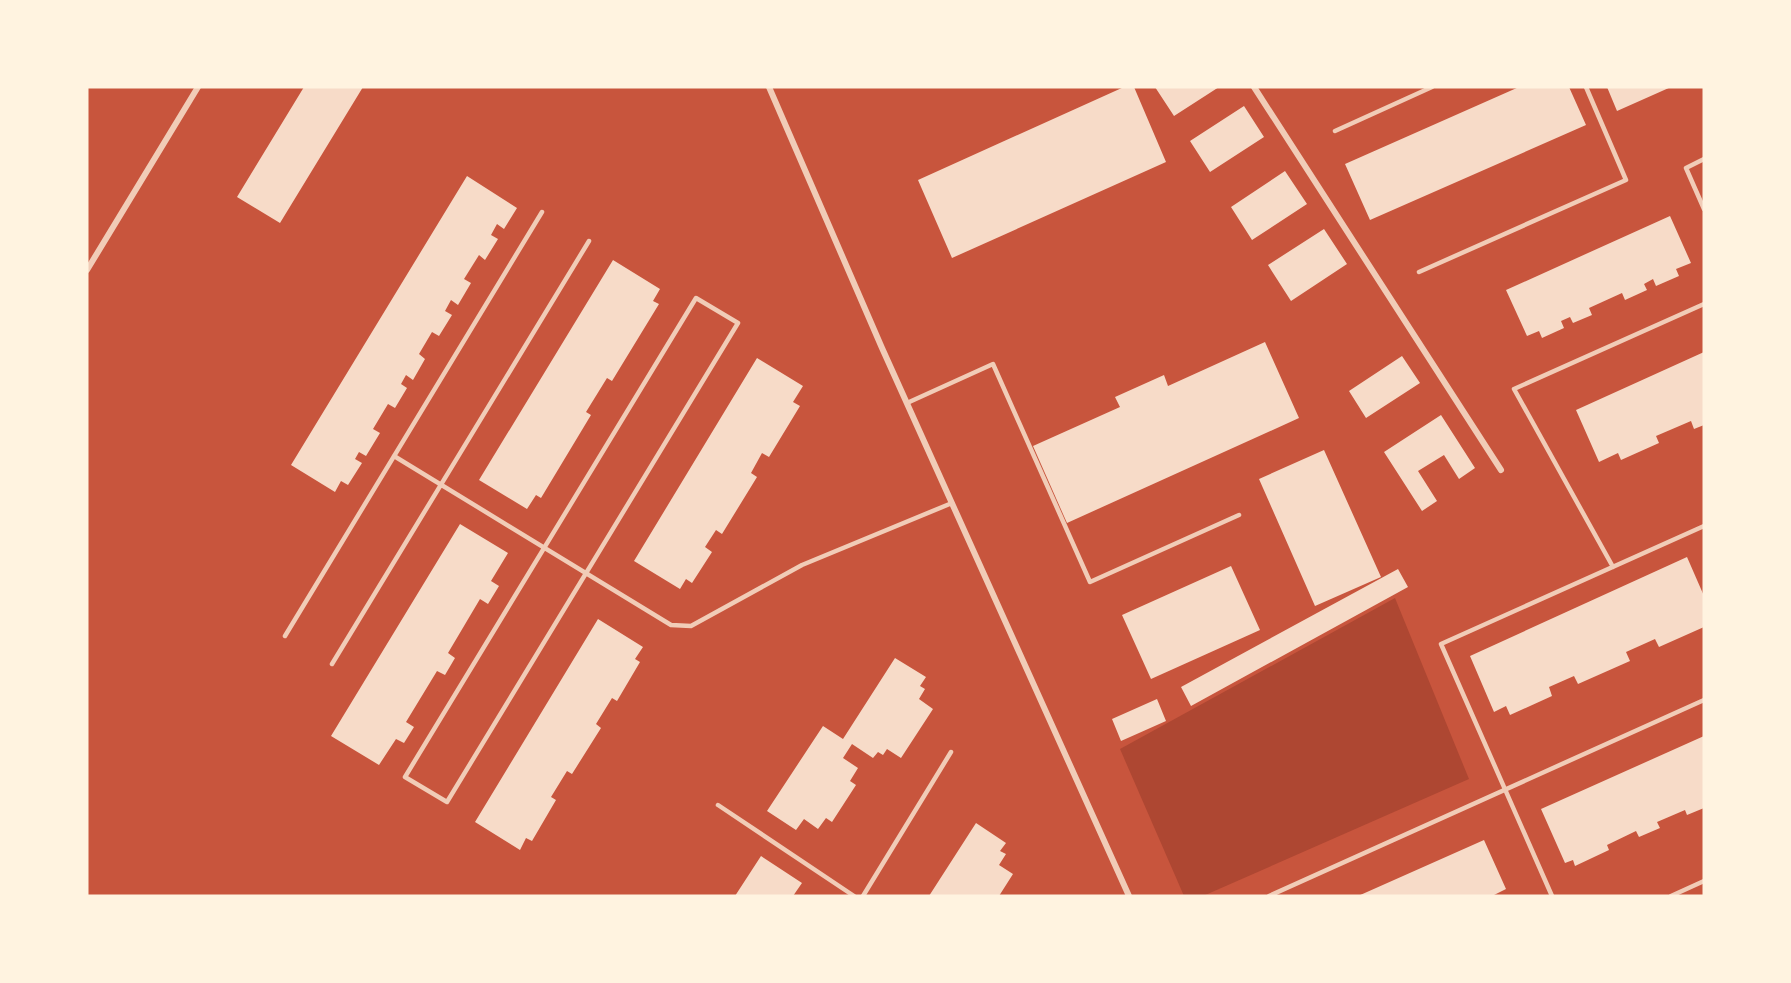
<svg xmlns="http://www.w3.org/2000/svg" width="1791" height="983" viewBox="0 0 1791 983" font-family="Helvetica,sans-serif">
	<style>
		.green { fill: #ae4732 }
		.building { fill: #f7dbc8 }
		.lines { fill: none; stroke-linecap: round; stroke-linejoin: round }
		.service { stroke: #f1ccb7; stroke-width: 4.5 }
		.minor { stroke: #f1ccb7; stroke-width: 6 }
	</style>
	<rect width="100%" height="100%" fill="#c8553d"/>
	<!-- green -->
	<path class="green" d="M1395 598 1469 779 1203 896H1184L1120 749Z"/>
	<!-- building -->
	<path class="building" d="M304 87H363L280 223 237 197Z
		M1124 87H1134L1166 162 952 258 918 180Z
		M1155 87H1219L1174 116Z
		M1519 87H1569L1586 125 1370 220 1345 164Z
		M1607 87H1671L1617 111Z
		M1244 106 1264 137 1210 172 1190 141Z
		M1285 171 1307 204 1252 240 1231 207Z
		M467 176 517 208 504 229 497 224 491 235 498 239 485 260 479 255 464 279 471 283 458 305 451 300 445 311 452 315 439 336 432 332 419 354 425 359 413 380 406 375 401 384 407 388 395 408 388 404 373 429 380 433 366 456 359 452 355 459 362 463 348 485 341 481 335 492 291 465Z
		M1670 216 1691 263 1676 269 1679 276 1656 286 1653 279 1644 284 1647 290 1625 300 1622 293 1589 308 1592 315 1573 323 1570 317 1561 321 1564 328 1542 338 1539 331 1527 336 1506 290Z
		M1324 229 1347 264 1291 301 1268 265Z
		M613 260 660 289 653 301 659 304 612 381 607 378 586 412 591 415 541 498 536 495 527 509 479 480Z
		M1265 342 1299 418 1067 523 1033 446 1120 407 1115 397 1164 375 1168 386Z
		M1704 352V425L1694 429 1691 421 1656 436 1659 443 1621 460 1618 453 1599 462 1576 410Z
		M1402 356 1420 383 1366 418 1349 391Z
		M757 358 803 386 793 402 800 406 769 457 762 453 751 473 757 477 722 534 716 530 705 547 712 552 692 583 686 579 680 589 634 561Z
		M1441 415 1475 468 1459 479 1444 455 1418 471 1437 501 1422 511 1384 452Z
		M1324 450 1381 577 1315 606 1259 479Z
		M460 524 508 553 491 581 499 586 488 604 480 599 448 653 455 658 445 675 437 671 406 722 414 727 404 743 396 739 379 765 331 736Z
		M1687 557 1704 596V627L1659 647 1655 639 1626 652 1630 661 1578 684 1574 676 1549 687 1552 696 1510 715 1506 706 1494 712 1470 656Z
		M1231 566 1260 630 1151 679 1122 615Z
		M1398 569 1408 587 1191 706 1181 687Z
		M598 619 643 647 635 659 640 662 617 701 612 698 596 724 601 728 572 774 567 771 551 797 556 800 532 841 526 838 520 850 475 822Z
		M895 658 926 677 920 686 925 689 919 699 933 709 901 758 887 749 883 755 878 752 873 758 852 744 843 758 858 768 850 781 856 785 832 822 826 818 818 829 804 819 796 830 767 811 823 726 843 739Z
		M1157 699 1166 721 1121 741 1112 719Z
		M1704 736V808L1687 815 1685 810 1657 822 1660 828 1639 837 1636 831 1607 845 1609 850 1575 866 1573 860 1565 863 1541 809Z
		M976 823 1006 843 1000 851 1006 854 999 865 1013 874 999 896H929Z
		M1484 840 1506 889 1492 896H1358Z
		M761 856 802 883 793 896H735Z"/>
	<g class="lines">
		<!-- service -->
		<path class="service" d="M1335 131 1432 87
			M1704 159 1686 168 1704 209
			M1419 272 1626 180 1586 87
			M696 298 738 323 447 802 405 777Z
			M907 403 993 364 1090 582 1239 515
			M394 456 671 625 691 626 802 565 952 503
			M1613 567 1514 389 1704 304
			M285 636 542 212
			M332 664 589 241
			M718 805 854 896
			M863 896 951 752
			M1269 896 1704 700
			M1552 896 1441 644 1704 526
			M1671 896 1704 881"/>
		<!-- minor -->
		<path class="minor" d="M769 87 882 348 1129 896
			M1254 87 1501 470
			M87 270 198 87"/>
	</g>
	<!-- border -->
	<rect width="1791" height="983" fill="none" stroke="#fff3e0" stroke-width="177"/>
</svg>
